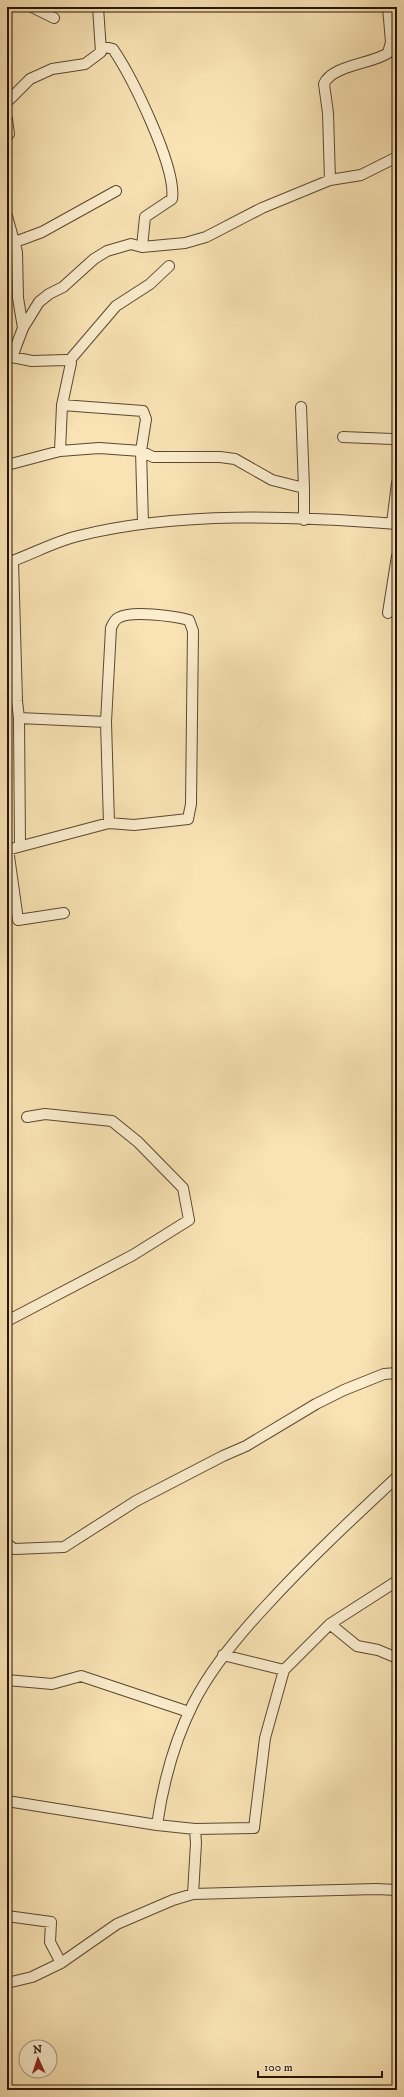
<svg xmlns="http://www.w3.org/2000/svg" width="404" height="2097" viewBox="0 0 404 2097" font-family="'IM FELL DW Pica',serif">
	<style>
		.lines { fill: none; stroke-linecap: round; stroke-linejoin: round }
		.minor-casing { stroke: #5b4830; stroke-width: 12 }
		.minor { stroke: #fbedce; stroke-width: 10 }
	</style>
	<rect width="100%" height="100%" fill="#f9e3b4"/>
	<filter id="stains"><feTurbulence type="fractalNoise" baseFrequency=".005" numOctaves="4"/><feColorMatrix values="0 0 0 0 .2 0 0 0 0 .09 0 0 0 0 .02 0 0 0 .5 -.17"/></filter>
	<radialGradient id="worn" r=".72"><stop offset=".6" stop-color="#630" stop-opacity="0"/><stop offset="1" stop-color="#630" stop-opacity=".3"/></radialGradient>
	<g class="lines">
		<!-- minor casing -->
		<g class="minor-casing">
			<path id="minor" d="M32 7 54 18
				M101 46 113 49C132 77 177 168 172 199L145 217 142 247
				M7 102 30 79 52 69 85 64 101 52 98 7
				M7 119 9 134 7 136
				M330 180 328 113 324 84C332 65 372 64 388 53L391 42 388 7
				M7 216 17 252 18 298 23 328 12 357
				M15 242 42 232 116 191
				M23 328 39 302 49 294 63 287 94 259 107 251 131 244 142 247 185 243 206 237 262 208 330 180 361 175 397 157
				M7 359 12 357 32 361 66 360 71 363 62 405 60 451
				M69 361 116 306 150 284 169 266
				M62 405 143 411 146 419 141 451 143 523
				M301 407 304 488
				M343 437 392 439 397 441
				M7 465 60 451 99 448 141 451 153 457H220L235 459 272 480 304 488V520
				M392 523 397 483
				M13 561 17 701 19 718 106 722
				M7 563C31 555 53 542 78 536 177 511 295 516 397 524
				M388 613 397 556
				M19 718 20 846
				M8 849 18 920 64 913
				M7 850 109 823 134 825 188 819 191 804 193 631 189 620C174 616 131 610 118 618 114 620 113 624 111 628L106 722 109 823
				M7 1321 133 1255 189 1220 183 1188 138 1142 112 1121 45 1114 27 1117
				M7 1544 14 1549 64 1547 136 1501 223 1456 246 1446 316 1404 344 1390 384 1374 397 1373
				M330 1624 357 1646 378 1650 397 1658
				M223 1655 284 1670 330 1624 397 1581
				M7 1680 52 1684 81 1676 189 1712
				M7 1801 157 1825
				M195 1829 254 1828 265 1738 284 1670
				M193 1894 196 1843 195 1829 157 1825C163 1783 174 1742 193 1704 211 1668 238 1636 265 1607 307 1561 352 1519 397 1477
				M7 1916 51 1922 50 1942 61 1963
				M7 1983 32 1977 61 1963 117 1924 173 1900 193 1894 376 1889 397 1890"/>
		</g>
		<!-- minor -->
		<use href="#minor" class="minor"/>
	</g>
	<!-- margin -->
	<rect width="404" height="2097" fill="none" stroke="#f9e3b4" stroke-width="24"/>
	<rect x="8" y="8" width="388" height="2081" fill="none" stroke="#261404" stroke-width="2"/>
	<rect x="12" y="12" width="380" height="2073" fill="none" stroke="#261404"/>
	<!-- north arrow -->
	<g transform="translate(38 2059) rotate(357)"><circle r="19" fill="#fbedce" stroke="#a6967d"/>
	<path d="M0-3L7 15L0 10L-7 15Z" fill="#8f2418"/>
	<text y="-6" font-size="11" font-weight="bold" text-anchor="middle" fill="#261404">N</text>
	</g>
	<!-- scale -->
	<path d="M258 2071v6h124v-6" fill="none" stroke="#261404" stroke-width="2"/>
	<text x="264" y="2071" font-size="12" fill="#261404" stroke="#fbedce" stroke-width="3" paint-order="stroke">100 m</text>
	<rect width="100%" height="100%" filter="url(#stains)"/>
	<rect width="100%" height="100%" fill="url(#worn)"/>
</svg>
